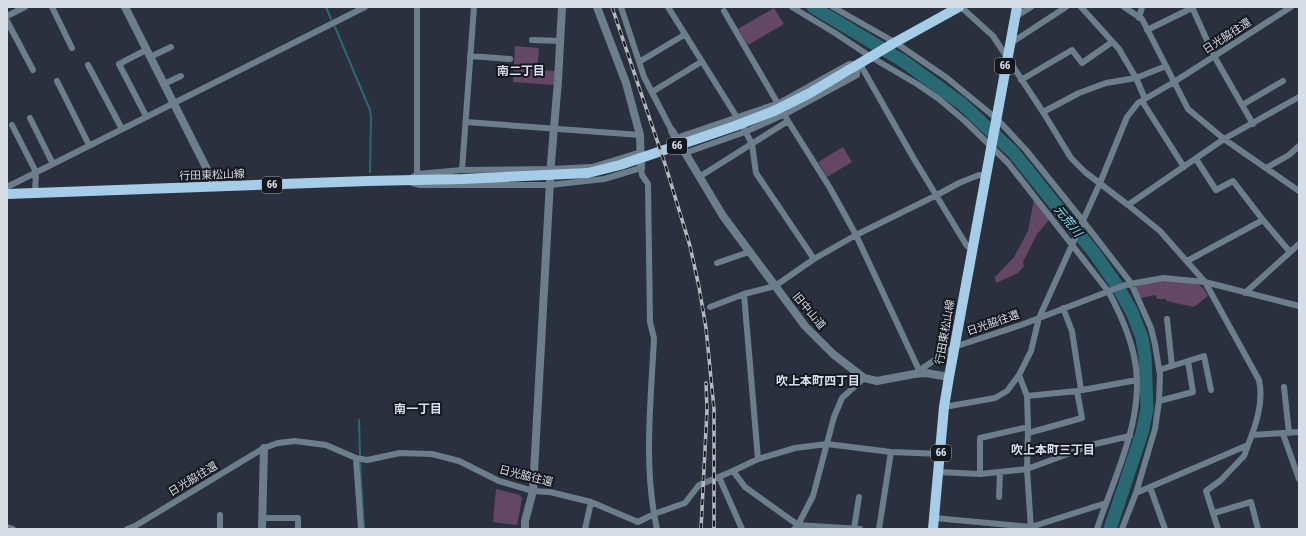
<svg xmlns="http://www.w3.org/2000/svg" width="1306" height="536" viewBox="0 0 1306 536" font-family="'Fira Sans Condensed','Noto Sans JP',sans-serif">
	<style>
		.green { fill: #644765 }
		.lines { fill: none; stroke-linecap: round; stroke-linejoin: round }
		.stream { stroke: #296974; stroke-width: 2 }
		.river { stroke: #296974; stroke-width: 13 }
		.minor { stroke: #6c7e8c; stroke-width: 6 }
		.tertiary { stroke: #6c7e8c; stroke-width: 8 }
		.primary { stroke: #a6cde8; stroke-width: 10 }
		.rail-casing { stroke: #b4b8c2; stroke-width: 3.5 }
		.rail { stroke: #15181e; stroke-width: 2; stroke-dasharray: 6; stroke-linecap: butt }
		.labels { text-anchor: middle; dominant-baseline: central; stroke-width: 4; stroke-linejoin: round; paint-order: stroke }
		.shield { fill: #15181e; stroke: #9ea1a9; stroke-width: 1 }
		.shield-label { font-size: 10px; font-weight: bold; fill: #d8dce5 }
		.street-label { font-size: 11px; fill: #d8dce5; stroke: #15181e }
		.neighbourhood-label { font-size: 12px; font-weight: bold; fill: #d7def1; stroke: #15181e }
		.water-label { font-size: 12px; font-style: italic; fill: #81e4f7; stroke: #15181e }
	</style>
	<rect width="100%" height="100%" fill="#2a303e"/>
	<!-- green -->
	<path class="green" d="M774 8 784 24 748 45 738 29Z
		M515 46 539 48 537 70 555 71 554 85 513 82Z
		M843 147 852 162 827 177 818 162Z
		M1034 199 1050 219 1037 234 1023 262 1024 266 1018 273 996 283 995 277 1014 257 1028 231Z
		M1164 280 1198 284 1203 288 1208 296 1194 307 1166 301V299H1157L1156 295 1140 298 1135 289 1136 284Z
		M496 489 520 495 522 499 517 525 493 522Z"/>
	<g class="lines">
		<!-- stream -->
		<path class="stream" d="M326 7 331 19
			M335 27 370 110 371 117 370 172
			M359 420 360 455
			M360 463 364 529"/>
		<!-- river -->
		<path class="river" d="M813 7 903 61 962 104 1014 153 1095 254 1118 287 1132 312 1142 338 1145 356 1147 409 1142 433 1110 529"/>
		<!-- minor -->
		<path class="minor" d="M52 7 72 48
			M417 7V174
			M621 7 644 77 672 131
			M668 7 738 119
			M792 7 835 33 871 57 917 84 939 99 966 122 1008 163 1108 291C1119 311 1129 333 1134 356 1147 415 1115 474 1097 529
			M833 7 896 43 947 78 997 119 1026 150 1083 221 1131 283 1151 328 1155 344 1160 375 1159 401 1155 429 1136 493 1122 529
			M961 7 993 36 1043 112 1071 158 1085 172 1128 205 1160 231 1205 282 1259 380C1264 401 1256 425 1248 445L1136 493
			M1081 7 1119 49 1136 78 1145 99
			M1124 7 1142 19 1188 109 1224 139 1299 191
			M1192 7 1214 56 1253 124
			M724 11 788 121 830 188 856 235 919 370
			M7 16 25 7
			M1015 17 1031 7
			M1139 18 1142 7
			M7 21 33 70
			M1147 30 1192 8
			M532 40 561 41
			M1011 43 1066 7
			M470 56 510 59
			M150 57 171 47
			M639 62 684 35
			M860 64 914 159 967 246 972 247
			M88 65 122 129
			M1021 80 1072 50 1082 63 1112 42
			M57 81 89 145
			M164 84 181 76
			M652 92 701 62
			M1142 101 1184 167
			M1242 105 1283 81
			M1043 112 1079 93 1106 83 1136 78 1166 66
			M146 116 119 64 146 50
			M30 118 53 164
			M466 122 640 135
			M12 125 36 172 35 193
			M744 129 752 144 756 173 814 259
			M676 138 779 103 849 64 858 65 857 75 785 114 745 132 685 153
			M641 152 592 167 551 169 462 170 417 174 409 180 412 183 420 185H550L604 179 641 168 642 175 648 184 650 322 654 338C651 401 643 467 657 529
			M1196 159 1216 190 1233 181 1263 220 1290 252
			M1266 168 1289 155 1299 146
			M462 170 474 7
			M699 177 788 121
			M7 187 365 7
			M1128 205 1224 139 1299 97
			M1187 261 1263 220
			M717 263 749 252
			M1245 293 1299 244
			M744 294 758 459
			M710 307 744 294 775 286 814 259 856 235 937 195 959 183 979 175 985 176
			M1063 308 1072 331 1081 390
			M1167 319 1172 366
			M1159 370 1204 356 1211 390
			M917 372 954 347 1021 325 1125 285 1163 278 1205 282 1299 306
			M1019 375 1027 396 1028 427 1027 469 1031 529
			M1284 387 1289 433
			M1027 396 1077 391 1137 380
			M1159 401 1193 392 1188 361
			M944 407 995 398 1007 391 1019 375 1031 351 1039 318 1100 183 1127 117 1138 103 1174 82 1291 7
			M1028 433 1082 418 1077 391
			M1283 434 1299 479
			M1252 435 1299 432
			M356 458 361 529
			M733 471 745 487 798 525 800 529
			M939 472 980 474 1027 469 1095 444 1130 436
			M980 474V438L1028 427
			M719 477 742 529
			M1150 487 1165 529
			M999 497 1000 472
			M1214 513 1251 502 1258 529
			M220 515V529
			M263 518H298V529
			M934 518 1031 527 1106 503
			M798 525 860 529
			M7 527 13 529
			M127 529 135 526 264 448 278 443 295 441 326 445 356 458 367 460 400 453 432 454 459 461 499 481 533 491 550 492 591 502 638 522 654 514 685 503 699 485 733 471 758 459 795 448 827 444 891 452 941 454
			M585 529 591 502
			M794 529 798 525 813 496 834 417 842 398 864 378
			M854 529 859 497
			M879 529 891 452
			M1218 529 1206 491 1221 480 1244 456 1248 445"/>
		<!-- tertiary -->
		<path class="tertiary" d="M125 7 216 187
			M597 7 626 83 640 135 641 168
			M672 131 723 216 805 326 833 354 864 378 877 381 914 374 926 373 949 377
			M262 529 264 448
			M525 529V521L533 491 551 163 558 81 562 7"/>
		<!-- primary -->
		<path class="primary" d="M7 194 368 181 463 179 588 173 620 165 735 126 774 111 810 93 894 43 959 7
			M933 529 944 407 949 377 1017 7"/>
		<!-- rail casing -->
		<g class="rail-casing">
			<path id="rail" d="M612 7 666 167 690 246 699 287 706 328 714 409V529
				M701 529 707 410 706 383"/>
		</g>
		<!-- rail -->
		<use href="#rail" class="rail"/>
	</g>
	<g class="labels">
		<!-- shield labels -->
		<g class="shield">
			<rect x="995" y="58" width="20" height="16" rx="3"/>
			<rect x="667" y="138" width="20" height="16" rx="3"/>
			<rect x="262" y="177" width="20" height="16" rx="3"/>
			<rect x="931" y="445" width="20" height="16" rx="3"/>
		</g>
		<g class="shield-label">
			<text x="1005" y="66">66</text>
			<text x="677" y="146">66</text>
			<text x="272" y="185">66</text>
			<text x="941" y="453">66</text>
		</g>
		<!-- street labels -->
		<g class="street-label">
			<text transform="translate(1227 36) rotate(-33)">日光脇往還</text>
			<text transform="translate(212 175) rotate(-2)">行田東松山線</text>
			<text transform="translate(809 311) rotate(50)">旧中山道</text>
			<text transform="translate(993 323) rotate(-19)">日光脇往還</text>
			<text transform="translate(945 332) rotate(-80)">行田東松山線</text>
			<text transform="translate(526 476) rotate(14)">日光脇往還</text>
			<text transform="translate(193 479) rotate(-31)">日光脇往還</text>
		</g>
		<!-- neighbourhood labels -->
		<g class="neighbourhood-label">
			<text x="521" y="71">南二丁目</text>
			<text x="818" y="381">吹上本町四丁目</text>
			<text x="418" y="409">南一丁目</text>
			<text x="1053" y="450">吹上本町三丁目</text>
		</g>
		<!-- water labels -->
		<g class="water-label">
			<text transform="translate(1068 221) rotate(51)">元荒川</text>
		</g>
	</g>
	<!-- border -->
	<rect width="1306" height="536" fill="none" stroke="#d8dce5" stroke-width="16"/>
</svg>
